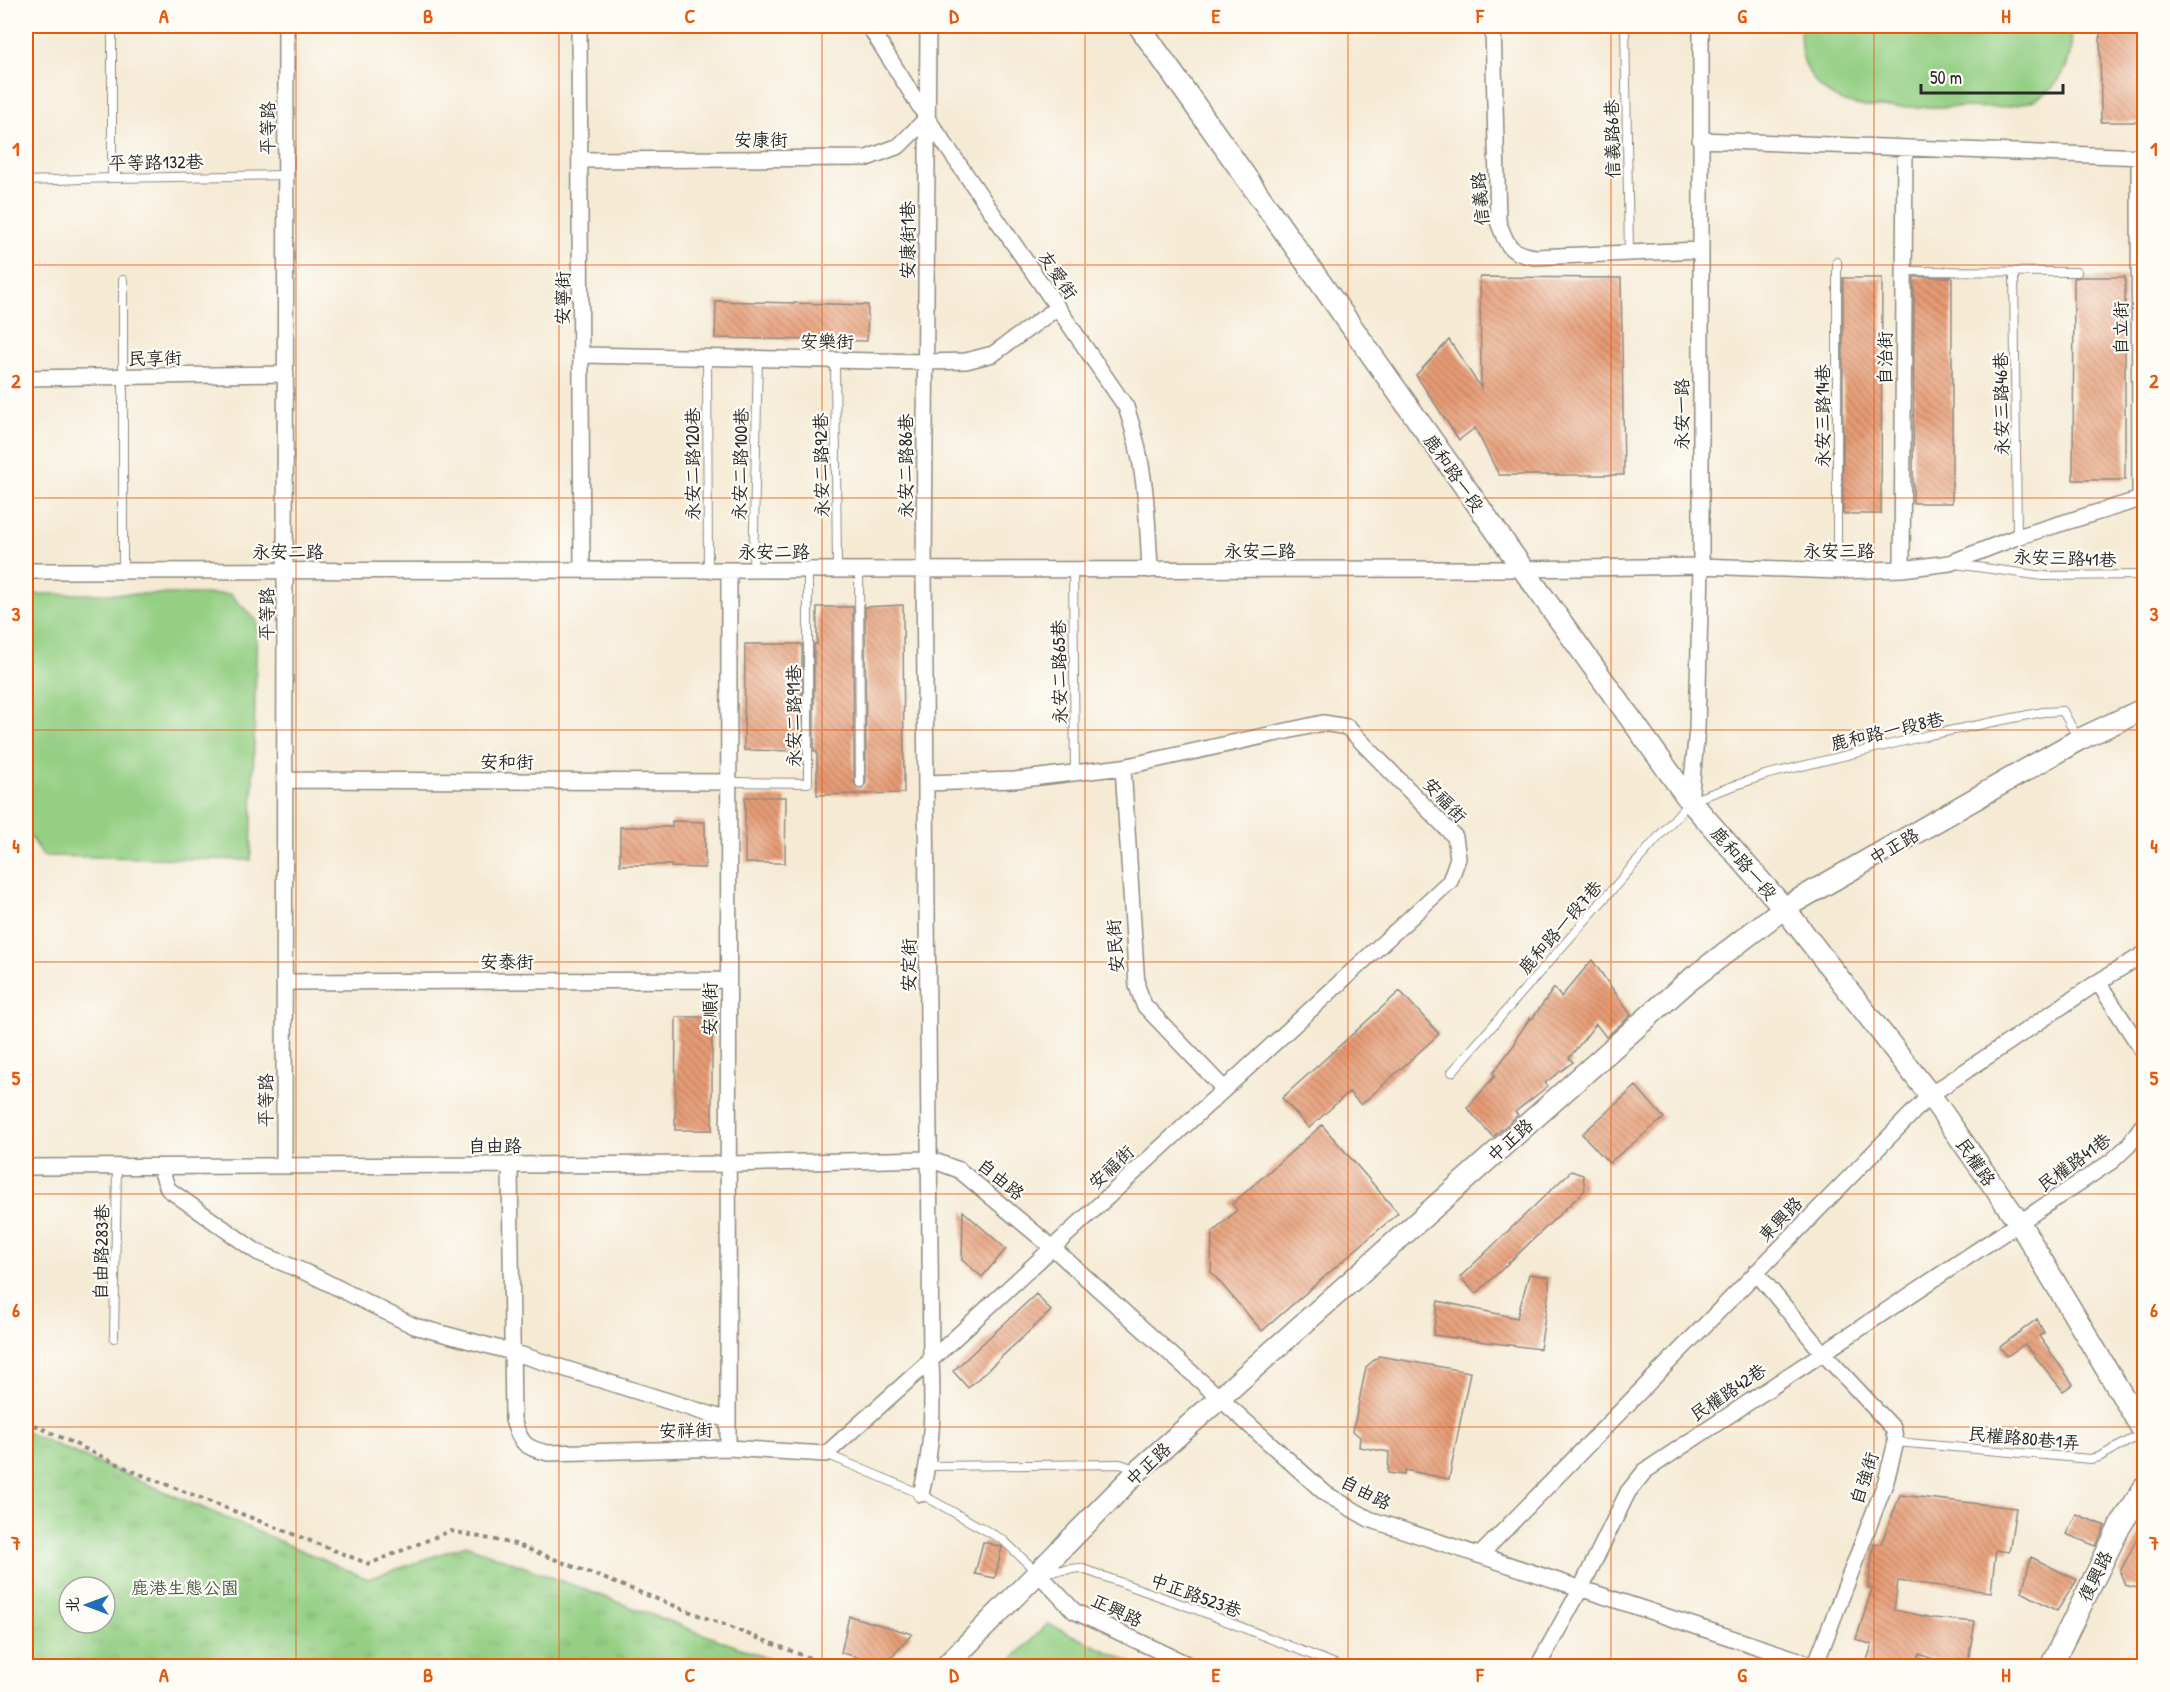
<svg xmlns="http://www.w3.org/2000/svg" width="2170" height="1692" viewBox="0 0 2170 1692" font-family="'Patrick Hand','LXGW WenKai TC',sans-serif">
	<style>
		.park { fill: url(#park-tufts); stroke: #607d58; stroke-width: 1.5; fill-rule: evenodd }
		.pitch { fill: #94cf84; stroke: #607d58; stroke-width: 1.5 }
		.building { fill: url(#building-back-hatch) }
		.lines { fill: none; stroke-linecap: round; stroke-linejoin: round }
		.lane-casing { stroke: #908a80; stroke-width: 10 }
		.street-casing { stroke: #908a80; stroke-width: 18 }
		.secondary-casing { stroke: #908a80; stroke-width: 24 }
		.path { stroke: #908a80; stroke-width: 4; stroke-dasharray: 4.5 4.5; stroke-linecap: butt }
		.lane { stroke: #fff; stroke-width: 8 }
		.street { stroke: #fff; stroke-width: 15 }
		.secondary { stroke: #fff; stroke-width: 21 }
		.grid { fill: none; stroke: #e8590c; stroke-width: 1.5; stroke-opacity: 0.55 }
		.labels { text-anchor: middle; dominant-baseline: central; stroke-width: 4.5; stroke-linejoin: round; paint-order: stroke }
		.street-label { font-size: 18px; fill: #2b2b2b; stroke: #fdfcf7 }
		.park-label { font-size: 18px; fill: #4a5c46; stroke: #fdfcf7 }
		.neatline { fill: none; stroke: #e8590c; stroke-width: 2 }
		.grid-label { font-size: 20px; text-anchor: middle; font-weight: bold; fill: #e8590c }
	</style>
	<defs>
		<pattern id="park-tufts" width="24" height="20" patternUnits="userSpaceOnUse" patternTransform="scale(1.5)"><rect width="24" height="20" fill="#94cf84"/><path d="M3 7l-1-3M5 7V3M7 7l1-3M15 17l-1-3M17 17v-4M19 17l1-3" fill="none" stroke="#80b272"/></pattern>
		<pattern id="building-back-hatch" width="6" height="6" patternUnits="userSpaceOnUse" patternTransform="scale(1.5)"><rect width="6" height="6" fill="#e69b74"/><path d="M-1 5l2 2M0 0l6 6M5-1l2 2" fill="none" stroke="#bb7f5f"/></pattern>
	</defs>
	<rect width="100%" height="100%" fill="#fdfcf7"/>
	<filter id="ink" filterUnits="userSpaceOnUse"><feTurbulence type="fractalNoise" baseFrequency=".0167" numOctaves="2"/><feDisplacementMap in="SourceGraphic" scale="12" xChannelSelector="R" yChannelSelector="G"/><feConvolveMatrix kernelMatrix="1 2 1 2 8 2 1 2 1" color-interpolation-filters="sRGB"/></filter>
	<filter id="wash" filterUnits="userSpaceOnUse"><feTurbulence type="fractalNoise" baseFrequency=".008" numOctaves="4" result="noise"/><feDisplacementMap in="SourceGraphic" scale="24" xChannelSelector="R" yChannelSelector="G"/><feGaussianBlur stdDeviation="1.35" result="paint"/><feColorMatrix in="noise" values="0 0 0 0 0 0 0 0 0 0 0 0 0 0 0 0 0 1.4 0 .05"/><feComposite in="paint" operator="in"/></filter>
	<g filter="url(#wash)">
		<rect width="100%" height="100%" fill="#f5ead4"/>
		<!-- park -->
		<path class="park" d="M26 1432 368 1579 466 1545 788 1666H26ZM69 1587H105V1623H69Z"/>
		<!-- pitch -->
		<path class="pitch" d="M1801 26H2071C2073 43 2071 59 2062 75 2039 114 1992 107 1952 107 1924 107 1897 107 1869 107 1823 103 1796 72 1801 26Z
			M36 594H230L257 621 251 860 43 856 26 830V608Z
			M1048 1624 1139 1666H1005Z"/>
		<g id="blocks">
			<!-- building -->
			<path class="building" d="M2100 26H2145V122H2101Z
				M1480 277 1621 278 1624 475H1499L1475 428 1459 440 1416 375 1449 340 1481 388Z
				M1914 277H1952V503H1913Z
				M2080 277H2125V480H2073L2074 278Z
				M1843 278H1882L1881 514H1843Z
				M716 301 868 305 867 341 715 338Z
				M903 605 904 793 817 795V751H814V644H817V607H853L854 783 857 788 861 789 866 783 865 607Z
				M745 644H802V751L744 750Z
				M745 797H786L785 863H745Z
				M672 821 705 822V868L671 867V865H620V827H672Z
				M1592 960 1631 1015 1606 1037 1596 1024 1569 1058 1573 1062 1545 1083 1548 1086 1515 1112 1518 1115 1493 1137 1467 1108 1495 1076 1493 1073 1516 1042 1515 1040 1530 1018 1532 1019 1554 988 1561 997Z
				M1400 991 1439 1034 1361 1105 1349 1092 1309 1128 1282 1098Z
				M676 1017H712V1130H675Z
				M1636 1086 1664 1118 1609 1163 1582 1134Z
				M1322 1125 1398 1213 1262 1331 1211 1272 1212 1233 1237 1210 1232 1204Z
				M1571 1171 1583 1175 1585 1190 1476 1294 1460 1277Z
				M963 1211 1006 1249 982 1277 962 1260Z
				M1529 1274 1549 1277V1291L1540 1349 1433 1335 1438 1301 1517 1318Z
				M1036 1294 1051 1311 968 1388 953 1371Z
				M2037 1319 2044 1333 2039 1336 2073 1384 2063 1391 2025 1344 2007 1356 2000 1347Z
				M1379 1356 1470 1372 1449 1479 1405 1470 1404 1475 1388 1473 1389 1452 1359 1447 1360 1437 1353 1431 1366 1367Z
				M1900 1495 2016 1508 2009 1552 1996 1550 1991 1592 1898 1581 1894 1610 1933 1618 1975 1622 1967 1666H1953L1919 1654 1914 1666H1865L1872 1645 1856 1639 1872 1589 1868 1588 1874 1543 1881 1544Z
				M2076 1514 2105 1526 2096 1546 2066 1534Z
				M2145 1523V1590L2125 1585 2120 1572Z
				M983 1542 1002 1547 995 1578 975 1574Z
				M2031 1557 2077 1580 2057 1611 2022 1592Z
				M849 1616 912 1634 886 1664 841 1653Z"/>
		</g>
	</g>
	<g filter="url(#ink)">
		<use href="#blocks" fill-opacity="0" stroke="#908a80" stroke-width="1.5"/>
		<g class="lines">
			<!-- lane casing -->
			<g class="lane-casing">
				<path id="lane" d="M112 26V178
					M1625 26 1629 253
					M26 181 112 178 286 175
					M1904 271 2077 272
					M2014 272 2017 537
					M123 280V571
					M707 357 708 570
					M835 360 837 570
					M1955 564 2043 576 2144 575
					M753 570 758 359
					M859 570 860 783
					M1073 570 1075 774
					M1837 571V262
					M729 782 808 783V571
					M1452 1072 1690 801 1765 775 1929 735 2043 712 2063 711 2078 739
					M114 1338 117 1167
					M1896 1442 2090 1459 2099 1457 2142 1434
					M826 1454 921 1494 1003 1540 1038 1573 1080 1568 1198 1610 1340 1666
					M928 1466 1120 1464 1135 1469"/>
			</g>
			<!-- street casing -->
			<g class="street-casing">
				<path id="street" d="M579 26 582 570
					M869 26 927 118 1126 407C1146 464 1147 511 1150 570
					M1493 26 1498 221C1507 245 1508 253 1535 257L1700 250
					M1700 140 2144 157
					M2139 157 2140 499
					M581 160 867 158 899 146 927 118
					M581 355 926 362 966 361 993 354 1057 308
					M26 378 286 374
					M1902 569 1905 148
					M26 571 1523 569 1701 566 1837 571 1902 569 1950 563 2017 537 2144 498
					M1123 767 1137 986 1144 1005 1224 1089
					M285 780 729 782
					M1690 801 1697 729 1701 566V26
					M285 982 729 980
					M2098 982 2144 1053
					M510 1165 513 1420C521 1443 524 1448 548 1453L728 1448 826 1454 931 1360 1450 881 1458 858 1455 837 1347 727 1323 723 1123 767 1015 780 926 783
					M284 1166 286 26
					M26 1167 729 1164 929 1159 959 1170 1053 1248 1326 1494 1369 1519 1817 1666
					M160 1167 168 1189 257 1252 314 1276 414 1326 512 1352 728 1420
					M1756 1272 1822 1352 1893 1428 1896 1442 1886 1481 1815 1666
					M728 1448 729 570
					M921 1494C933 1447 933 1409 931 1360L924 570 928 26
					M1480 1555 1930 1095 2098 982 2144 954
					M1038 1573 1074 1611 1191 1666
					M1538 1666 1581 1588 1628 1492 1645 1471 2112 1161 2128 1146 2144 1123"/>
			</g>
			<!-- secondary casing -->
			<g class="secondary-casing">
				<path id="secondary" d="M1139 26 1523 569 1690 801 1784 908 1930 1095 2020 1224 2144 1432
					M946 1666 1139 1470 1686 983 1784 908 2078 740 2144 709
					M2051 1666 2119 1528 2144 1488"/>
			</g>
			<!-- path -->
			<path class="path" d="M26 1421 137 1473 369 1564 450 1531 515 1544 830 1666"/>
			<!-- lane -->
			<use href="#lane" class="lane"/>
			<!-- street -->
			<use href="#street" class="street"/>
			<!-- secondary -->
			<use href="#secondary" class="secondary"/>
		</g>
	</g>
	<!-- grid -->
	<path class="grid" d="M296 26V1666M559 26V1666M822 26V1666M1085 26V1666M1348 26V1666M1611 26V1666M1874 26V1666M26 265H2144M26 498H2144M26 730H2144M26 962H2144M26 1194H2144M26 1427H2144"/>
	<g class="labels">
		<!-- street labels -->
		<g class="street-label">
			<text transform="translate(267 128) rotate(-90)">平等路</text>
			<text x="761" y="139">安康街</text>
			<text transform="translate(1612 139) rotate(-91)">信義路6巷</text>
			<text transform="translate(156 162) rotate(-1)">平等路132巷</text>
			<text transform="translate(1480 199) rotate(-95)">信義路</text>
			<text transform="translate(907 240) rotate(-90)">安康街1巷</text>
			<text transform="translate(1058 275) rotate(56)">友愛街</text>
			<text transform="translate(562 298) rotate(-90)">安寧街</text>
			<text transform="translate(2120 328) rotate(-90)">自立街</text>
			<text transform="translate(827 341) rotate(1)">安樂街</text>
			<text transform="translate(155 358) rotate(-1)">民享街</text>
			<text transform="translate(1884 358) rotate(-90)">自治街</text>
			<text transform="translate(2001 404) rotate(-91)">永安三路46巷</text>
			<text transform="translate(1681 414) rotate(-90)">永安一路</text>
			<text transform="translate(1822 416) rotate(-90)">永安三路14巷</text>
			<text transform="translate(692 464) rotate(-90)">永安二路120巷</text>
			<text transform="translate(740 464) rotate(-89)">永安二路100巷</text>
			<text transform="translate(821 465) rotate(-91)">永安二路92巷</text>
			<text transform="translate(905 466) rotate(-90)">永安二路86巷</text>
			<text transform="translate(1454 473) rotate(55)">鹿和路一段</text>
			<text x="1260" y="550">永安二路</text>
			<text x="1839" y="550">永安三路</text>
			<text x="288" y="551">永安二路</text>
			<text x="774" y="551">永安二路</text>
			<text transform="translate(2065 558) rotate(2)">永安三路41巷</text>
			<text transform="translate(266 614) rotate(-90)">平等路</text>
			<text transform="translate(1059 672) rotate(-91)">永安二路65巷</text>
			<text transform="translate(793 716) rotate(-90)">永安二路91巷</text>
			<text transform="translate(1887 731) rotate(-13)">鹿和路一段8巷</text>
			<text x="507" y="761">安和街</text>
			<text transform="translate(1445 800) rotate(47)">安福街</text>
			<text transform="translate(1894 846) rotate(-30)">中正路</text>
			<text transform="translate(1744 863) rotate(49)">鹿和路一段</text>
			<text transform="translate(1560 927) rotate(-49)">鹿和路一段7巷</text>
			<text transform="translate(1115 946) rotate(-94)">安民街</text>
			<text x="507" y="961">安泰街</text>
			<text transform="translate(908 965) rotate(-90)">安定街</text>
			<text transform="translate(709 1009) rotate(-90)">安順街</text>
			<text transform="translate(265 1100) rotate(-90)">平等路</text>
			<text transform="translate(1510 1140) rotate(-42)">中正路</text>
			<text x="495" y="1145">自由路</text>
			<text transform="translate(1976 1162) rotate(55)">民權路</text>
			<text transform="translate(2074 1162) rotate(-36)">民權路41巷</text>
			<text transform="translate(1111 1167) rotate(-43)">安福街</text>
			<text transform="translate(1001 1179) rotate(39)">自由路</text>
			<text transform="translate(1780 1219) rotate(-46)">東興路</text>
			<text transform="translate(101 1252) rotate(-89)">自由路283巷</text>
			<text transform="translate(1728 1392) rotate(-34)">民權路42巷</text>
			<text transform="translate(686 1430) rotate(-1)">安祥街</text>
			<text transform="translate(2024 1438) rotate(5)">民權路80巷1弄</text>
			<text transform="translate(1148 1464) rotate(-43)">中正路</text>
			<text transform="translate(1864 1478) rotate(-72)">自強街</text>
			<text transform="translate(1366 1492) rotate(27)">自由路</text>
			<text transform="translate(2095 1576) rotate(-64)">復興路</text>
			<text transform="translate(1196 1595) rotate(20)">中正路523巷</text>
			<text transform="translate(1117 1610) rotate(25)">正興路</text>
		</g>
		<!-- park labels -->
		<g class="park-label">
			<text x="185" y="1587">鹿港生態公園</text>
		</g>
	</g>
	<!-- margin -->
	<rect width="2170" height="1692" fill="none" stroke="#fdfcf7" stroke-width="66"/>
	<!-- north arrow -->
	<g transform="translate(87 1605) rotate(270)"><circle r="28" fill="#fdfcf7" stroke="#a9a8a5" stroke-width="1.5"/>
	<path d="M0-4.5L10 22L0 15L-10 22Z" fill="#1f6fb2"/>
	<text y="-9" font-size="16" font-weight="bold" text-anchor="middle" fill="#2b2b2b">北</text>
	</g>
	<!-- scale -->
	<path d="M1921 84v9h142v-9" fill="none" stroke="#2b2b2b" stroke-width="3"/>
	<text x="1930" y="84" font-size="18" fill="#2b2b2b" stroke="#fdfcf7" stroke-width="4.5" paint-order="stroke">50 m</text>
	<rect x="33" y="33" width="2104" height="1626" class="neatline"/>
	<g class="grid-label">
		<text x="164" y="23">A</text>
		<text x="428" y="23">B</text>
		<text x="690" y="23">C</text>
		<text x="954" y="23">D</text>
		<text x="1216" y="23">E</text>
		<text x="1480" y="23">F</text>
		<text x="1742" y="23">G</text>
		<text x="2006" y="23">H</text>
		<text x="16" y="156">1</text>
		<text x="2154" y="156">1</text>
		<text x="16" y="388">2</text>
		<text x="2154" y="388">2</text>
		<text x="16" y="621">3</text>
		<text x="2154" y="621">3</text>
		<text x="16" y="853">4</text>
		<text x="2154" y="853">4</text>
		<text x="16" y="1085">5</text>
		<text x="2154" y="1085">5</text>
		<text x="16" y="1317">6</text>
		<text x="2154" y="1317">6</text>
		<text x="16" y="1550">7</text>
		<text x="2154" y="1550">7</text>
		<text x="164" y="1682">A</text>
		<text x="428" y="1682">B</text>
		<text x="690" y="1682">C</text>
		<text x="954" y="1682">D</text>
		<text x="1216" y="1682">E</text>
		<text x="1480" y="1682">F</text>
		<text x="1742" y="1682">G</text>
		<text x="2006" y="1682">H</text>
	</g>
</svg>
